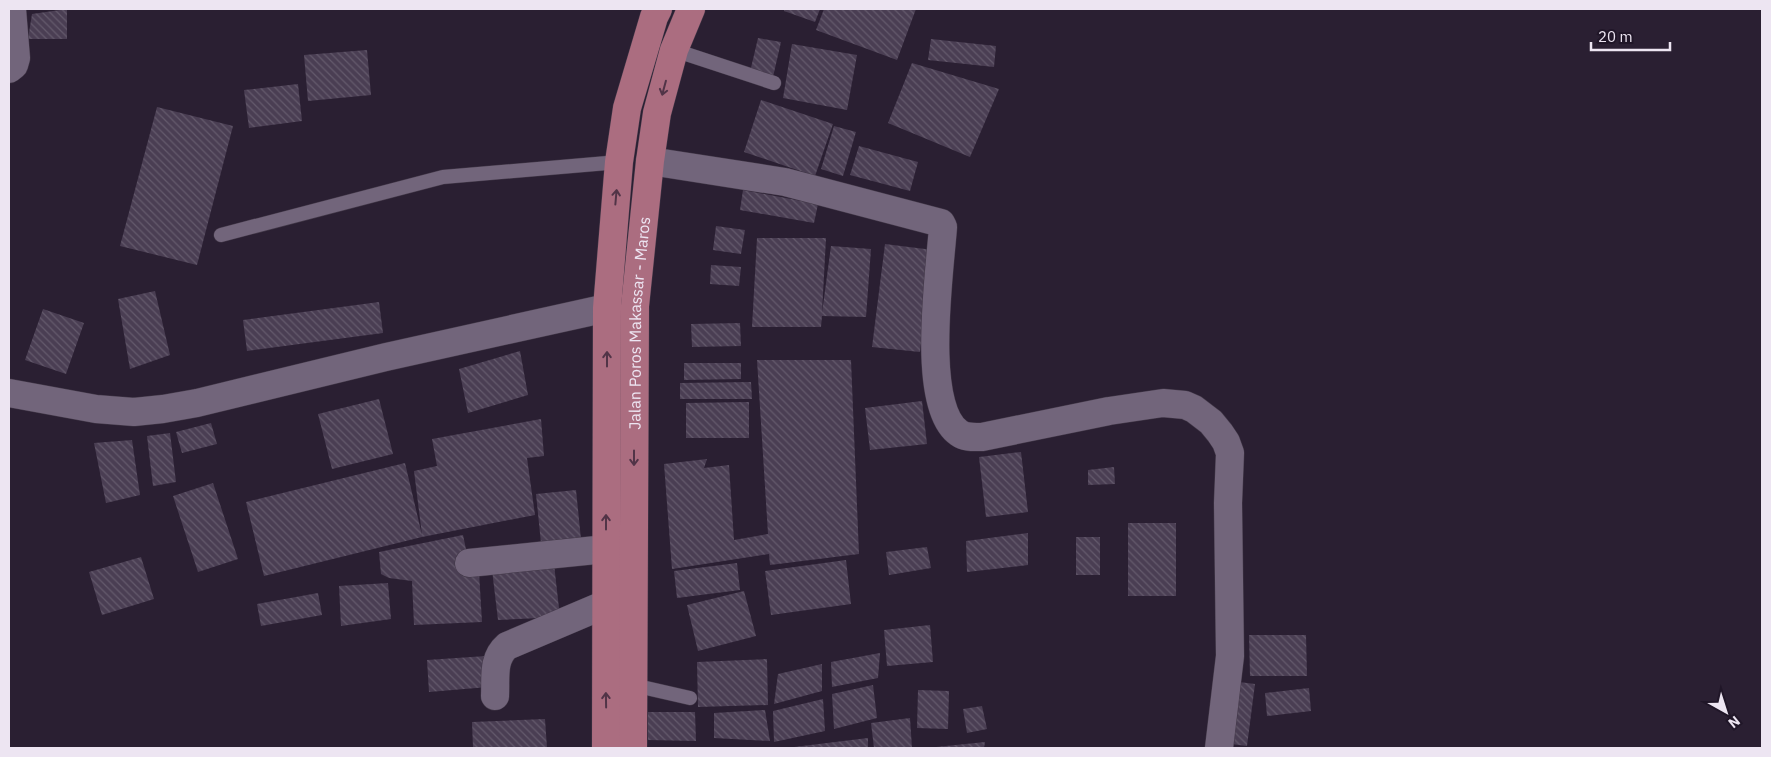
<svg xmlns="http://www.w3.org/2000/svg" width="1771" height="757" viewBox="0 0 1771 757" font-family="'IBM Plex Sans',sans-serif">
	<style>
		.building { fill: url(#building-back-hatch) }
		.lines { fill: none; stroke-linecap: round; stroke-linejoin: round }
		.service-casing { stroke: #433949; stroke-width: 15 }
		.minor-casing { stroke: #433949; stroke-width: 29 }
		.trunk-casing { stroke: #433949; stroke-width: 29 }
		.service { stroke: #72657b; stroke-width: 14 }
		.minor { stroke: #72657b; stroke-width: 28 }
		.trunk { stroke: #ab6d80; stroke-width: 28 }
		.oneway { stroke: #513447 }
		.labels { text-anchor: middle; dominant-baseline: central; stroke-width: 4; stroke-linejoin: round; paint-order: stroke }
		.street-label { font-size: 16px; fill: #ede5f2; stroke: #201628 }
	</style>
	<defs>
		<pattern id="building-back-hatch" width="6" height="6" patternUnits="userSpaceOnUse" patternTransform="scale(1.25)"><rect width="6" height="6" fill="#4a3e53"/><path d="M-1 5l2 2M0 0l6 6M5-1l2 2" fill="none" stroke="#645a6c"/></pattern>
	</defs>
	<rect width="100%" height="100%" fill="#2a1f32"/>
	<!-- building -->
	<path class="building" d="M67 9V39H28L32 14Z
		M784 9H820L815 22 784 11Z
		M824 9H916L897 60 816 30Z
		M758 38 781 42 773 77 750 72Z
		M931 39 996 46 994 67 928 60Z
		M792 44 857 55 847 110 783 98Z
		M367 50 371 95 308 101 304 55Z
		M912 63 999 89 970 157 888 123Z
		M298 84 302 121 249 128 244 90Z
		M761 100 833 124 815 176 744 152Z
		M157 107 233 126 197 265 120 246Z
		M834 126 856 132 843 176 821 169Z
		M859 146 918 162 910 191 850 175Z
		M743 190 818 204 814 223 740 210Z
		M716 226 745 230 741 254 713 250Z
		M757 238H826L822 313 831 246 871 249 866 317 822 316 821 327H752Z
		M885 244 933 250 920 352 872 347Z
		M711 265 741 267 739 286 710 284Z
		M155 291 170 355 130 369 118 299Z
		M379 302 383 333 247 351 243 320Z
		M43 309 84 323 66 374 25 360Z
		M740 323 741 346 692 347 691 324Z
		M520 351 528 395 468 413 459 369Z
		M757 360H851L859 554 770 565 769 554 672 569 664 464 707 459 704 468 729 465 734 540 768 534Z
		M684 363H741V379L684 380Z
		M751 382 752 399H680V383Z
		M379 399 393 454 332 469 318 414Z
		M922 401 927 444 870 450 865 408Z
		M749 402V438H686V403Z
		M541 419 544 456 527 458 535 515 422 537 264 576 246 502 405 463 422 535 414 471 437 466 432 439Z
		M211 423 217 444 182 453 176 432Z
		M170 433 176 482 153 486 147 436Z
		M132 440 140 495 106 503 94 443Z
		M1021 452 1028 512 986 517 979 457Z
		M1114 467 1115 484 1088 485V470Z
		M213 483 238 559 198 572 173 496Z
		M576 490 581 539 541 543 536 494Z
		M1128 523H1176V596H1128Z
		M1028 533V565L967 572 966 541Z
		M463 535 471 573 479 572 482 622 414 625 412 581 389 578 381 574 379 552Z
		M1076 537H1100V575H1076Z
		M927 547 931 568 889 575 886 552Z
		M141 557 154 599 102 615 89 572Z
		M846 560 851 604 771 615 765 571Z
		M737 563 740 590 677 598 674 571Z
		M554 564 560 617 498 620 492 570Z
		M388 583 391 619 341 626 339 586Z
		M744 591 756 636 698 651 687 605Z
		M318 593 322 615 261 626 257 604Z
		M930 625 933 662 887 666 884 630Z
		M1249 635H1306L1307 676H1250Z
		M880 653 878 678 832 687 831 662Z
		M486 656 488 687 429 692 427 660Z
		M767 659 768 705 698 707 697 662Z
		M822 664V691L774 704 778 674Z
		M1223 680 1255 684 1247 746 1214 742Z
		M873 685 877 718 834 729 832 694Z
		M1309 688 1311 711 1267 716 1265 693Z
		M918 690 949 691 948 729 917 728Z
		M823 699 825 731 774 742 773 711Z
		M982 706 987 729 967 733 963 709Z
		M765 710 770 741 714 738V713Z
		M648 712H695L696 741 648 740Z
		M910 718 912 748H874L871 723Z
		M545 719 547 748H473L472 722Z
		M868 738V748H794V747Z
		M985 742 984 748H936V747Z"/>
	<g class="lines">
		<!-- service casing -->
		<g class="service-casing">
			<path id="service" d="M674 50 774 83
				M221 235 443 177 619 162
				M633 685 690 698"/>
		</g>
		<!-- minor casing -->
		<g class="minor-casing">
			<path id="minor" d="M9 69 14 65 16 58 12 9
				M650 161 785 182 941 223 943 227C940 270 920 407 959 433 966 438 974 437 982 437L1109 411 1163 403 1185 405 1194 409 1211 422 1220 433 1226 442 1230 453 1228 503 1230 656 1219 748
				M9 393 96 409 134 412 163 409 197 403 386 357 607 308
				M469 563 606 549
				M495 696C496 678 492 659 507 646L606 604"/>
		</g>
		<!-- trunk casing -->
		<g class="trunk-casing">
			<g id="trunk">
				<path d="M606 748 607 308 619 162 627 108 654 17 658 9"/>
				<path id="s1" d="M633 748 635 306 650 161 657 113 674 50 691 9"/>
			</g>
		</g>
		<!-- service -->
		<use href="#service" class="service"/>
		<!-- minor -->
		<use href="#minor" class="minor"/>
		<!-- trunk -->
		<use href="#trunk" class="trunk"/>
	</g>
	<!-- one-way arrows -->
	<defs><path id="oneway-shaft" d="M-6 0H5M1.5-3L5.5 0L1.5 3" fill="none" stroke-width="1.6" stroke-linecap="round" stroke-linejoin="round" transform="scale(1.25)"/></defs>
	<g class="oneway">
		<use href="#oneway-shaft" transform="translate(664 88) rotate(105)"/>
		<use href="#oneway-shaft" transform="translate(616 197) rotate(-85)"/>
		<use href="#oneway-shaft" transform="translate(607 359) rotate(-90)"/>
		<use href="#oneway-shaft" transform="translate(634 458) rotate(90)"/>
		<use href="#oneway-shaft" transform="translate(606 522) rotate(-90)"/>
		<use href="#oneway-shaft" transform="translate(606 700) rotate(-91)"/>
	</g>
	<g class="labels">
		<!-- street labels -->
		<g class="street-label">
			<text stroke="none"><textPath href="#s1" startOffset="425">Jalan Poros Makassar - Maros</textPath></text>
		</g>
	</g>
	<!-- border -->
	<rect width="1771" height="757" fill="none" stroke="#ede5f2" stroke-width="20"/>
	<!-- north arrow -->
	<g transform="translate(1726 712) rotate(141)" stroke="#201628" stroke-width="4" paint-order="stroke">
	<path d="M0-4L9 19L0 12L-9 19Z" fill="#ede5f2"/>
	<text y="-8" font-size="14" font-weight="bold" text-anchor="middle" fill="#ede5f2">N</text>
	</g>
	<!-- scale -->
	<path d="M1591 42v8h79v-8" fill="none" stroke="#ede5f2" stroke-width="2.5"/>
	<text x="1598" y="42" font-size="15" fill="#ede5f2" stroke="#201628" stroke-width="4" paint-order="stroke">20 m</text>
</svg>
